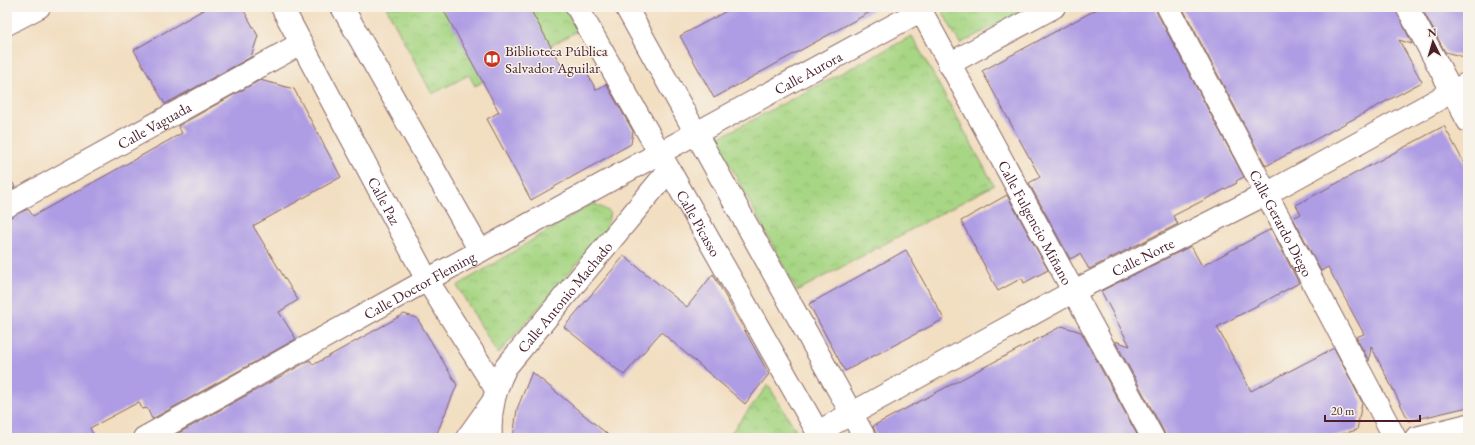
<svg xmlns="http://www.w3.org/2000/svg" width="1475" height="445" viewBox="0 0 1475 445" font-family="'EB Garamond',serif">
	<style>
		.park { fill: url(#park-crowns); stroke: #787a58 }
		.building { fill: #ae9ce4 }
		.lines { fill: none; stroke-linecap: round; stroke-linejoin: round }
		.minor-casing { stroke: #856260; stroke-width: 24 }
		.minor { stroke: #fff; stroke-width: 22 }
		.labels { text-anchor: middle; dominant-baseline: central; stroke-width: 3; stroke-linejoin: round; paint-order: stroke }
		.poi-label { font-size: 15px; fill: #4a1f2b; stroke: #f7f3e8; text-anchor: start }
		.street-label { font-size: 15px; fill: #4a1f2b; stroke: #f7f3e8 }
	</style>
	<defs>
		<pattern id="park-crowns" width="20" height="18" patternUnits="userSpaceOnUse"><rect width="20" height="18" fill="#a7d684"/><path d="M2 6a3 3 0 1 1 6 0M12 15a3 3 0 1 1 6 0" fill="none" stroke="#91b772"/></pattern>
	</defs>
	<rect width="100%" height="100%" fill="#f7f3e8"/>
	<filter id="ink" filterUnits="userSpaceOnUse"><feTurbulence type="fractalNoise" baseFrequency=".025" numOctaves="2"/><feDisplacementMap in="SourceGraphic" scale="8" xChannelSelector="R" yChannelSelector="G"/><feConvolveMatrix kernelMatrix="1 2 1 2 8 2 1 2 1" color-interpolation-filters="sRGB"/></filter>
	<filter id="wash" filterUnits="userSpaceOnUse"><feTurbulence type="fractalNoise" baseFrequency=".012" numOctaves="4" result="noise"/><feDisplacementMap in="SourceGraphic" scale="16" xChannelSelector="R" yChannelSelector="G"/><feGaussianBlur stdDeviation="0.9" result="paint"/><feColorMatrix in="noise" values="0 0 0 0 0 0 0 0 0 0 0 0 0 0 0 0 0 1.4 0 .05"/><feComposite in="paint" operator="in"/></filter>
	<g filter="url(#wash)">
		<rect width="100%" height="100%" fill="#f2dec1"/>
		<!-- park -->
		<path class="park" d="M386 7H564L578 31 475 86 469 75 432 94Z
			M940 7H1029L960 44Z
			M912 36 994 185 797 291 716 139Z
			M593 203 610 212 606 231 498 354 457 286Z
			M768 385 801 438H727Z"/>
		<g id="blocks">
			<!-- building -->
			<path class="building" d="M208 7H242L258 36 251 57 165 104 134 50Z
				M442 7H529L567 76 584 67 596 90 606 84 633 131 631 144 531 200 487 119 499 112Z
				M734 7H879L714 98 680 36Z
				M1101 7H1156L1157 13 1244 177 1236 181 1237 183 1173 216 1178 224 1089 269 1080 254 1070 259 1029 183 1040 177 982 71Z
				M1182 7H1395L1412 44 1399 40 1422 82 1266 166Z
				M1421 7H1468V58L1445 52Z
				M260 80 294 89 341 177 253 226 298 300 279 312 296 339 152 419 147 408 142 409 139 402 90 428 95 438H7V218L28 209 33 216 182 133 178 126Z
				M1444 126 1468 170V407L1409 421 1371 346 1369 361 1356 337 1364 334 1328 267 1321 271 1293 218 1301 214 1296 205Z
				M7 173 15 187 7 192Z
				M1007 195 1048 270 1024 283 1022 278 998 291 961 221Z
				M1271 229 1299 283 1217 327 1251 391 1334 348 1362 402 1357 430 1327 438H1165L1164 432 1115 341 1130 346 1101 291 1191 246 1202 266Z
				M906 250 944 319 845 371 809 304Z
				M624 256 687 307 713 274 769 374 745 404 661 332 624 375 564 327Z
				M404 314 417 318 457 385 435 438H170L310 360 313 365Z
				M1062 326 1081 332 1139 438H877L873 426Z
				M532 372 612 438H513L517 409Z"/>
		</g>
	</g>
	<g filter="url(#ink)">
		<use href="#blocks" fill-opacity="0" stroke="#856260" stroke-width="1"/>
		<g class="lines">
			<!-- minor casing -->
			<g class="minor-casing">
				<g id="minor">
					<path id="s1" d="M282 7 427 280 496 389"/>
					<path d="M342 7 480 251"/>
					<path id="s2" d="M577 7 821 438"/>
					<path d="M626 7 865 438"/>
					<path id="s3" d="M919 7 1153 438"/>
					<path id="s4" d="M1168 7 1395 438"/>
					<path d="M1407 7 1468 121"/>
					<path d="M7 24 39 7"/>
					<path d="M949 64 1054 7"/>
					<path id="s5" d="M7 206 300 44"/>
					<path id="s6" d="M818 432 1074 291 1268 193 1468 83"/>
					<path id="s7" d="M144 438 427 280 920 11"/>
					<path d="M467 438 492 403"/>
					<path id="s8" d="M491 438C489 412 494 390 506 367L669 170"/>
					<path d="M1416 438 1468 425"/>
				</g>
			</g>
			<!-- minor -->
			<use href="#minor" class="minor"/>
		</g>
	</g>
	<!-- icons -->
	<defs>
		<g id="library-disc" transform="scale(0.9)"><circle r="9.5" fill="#c8321e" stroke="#f7f3e8"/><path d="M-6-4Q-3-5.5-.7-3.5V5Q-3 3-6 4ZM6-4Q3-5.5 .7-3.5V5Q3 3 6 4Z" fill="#fff"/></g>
	</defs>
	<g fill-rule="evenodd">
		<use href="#library-disc" x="492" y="59"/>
	</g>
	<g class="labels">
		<!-- poi labels -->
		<g class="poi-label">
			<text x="505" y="50">Biblioteca Pública<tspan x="505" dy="17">Salvador Aguilar</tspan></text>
		</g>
		<!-- street labels -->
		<g class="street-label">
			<text stroke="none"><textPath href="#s7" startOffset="758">Calle Aurora</textPath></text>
			<text stroke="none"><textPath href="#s5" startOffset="168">Calle Vaguada</textPath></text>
			<text stroke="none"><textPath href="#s1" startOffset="219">Calle Paz</textPath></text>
			<text stroke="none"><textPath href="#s2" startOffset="248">Calle Picasso</textPath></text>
			<text stroke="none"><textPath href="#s3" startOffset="245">Calle Fulgencio Miñano</textPath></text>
			<text stroke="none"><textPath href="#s4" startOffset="244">Calle Gerardo Diego</textPath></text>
			<text stroke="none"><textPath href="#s6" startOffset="369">Calle Norte</textPath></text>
			<text stroke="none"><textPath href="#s7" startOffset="315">Calle Doctor Fleming</textPath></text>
			<text stroke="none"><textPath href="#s8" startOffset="165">Calle Antonio Machado</textPath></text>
		</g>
	</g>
	<!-- margin -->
	<rect width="1475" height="445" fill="none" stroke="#f7f3e8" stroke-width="24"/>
	<!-- north arrow -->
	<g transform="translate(1433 42) rotate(355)" stroke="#f7f3e8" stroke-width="3" paint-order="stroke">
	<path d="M0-3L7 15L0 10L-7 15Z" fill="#4a1f2b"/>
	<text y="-6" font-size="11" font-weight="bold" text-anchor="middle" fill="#4a1f2b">N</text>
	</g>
	<!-- scale -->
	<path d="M1325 415v6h95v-6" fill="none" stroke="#4a1f2b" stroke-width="2"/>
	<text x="1331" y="415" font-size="12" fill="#4a1f2b" stroke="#f7f3e8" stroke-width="3" paint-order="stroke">20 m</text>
</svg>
